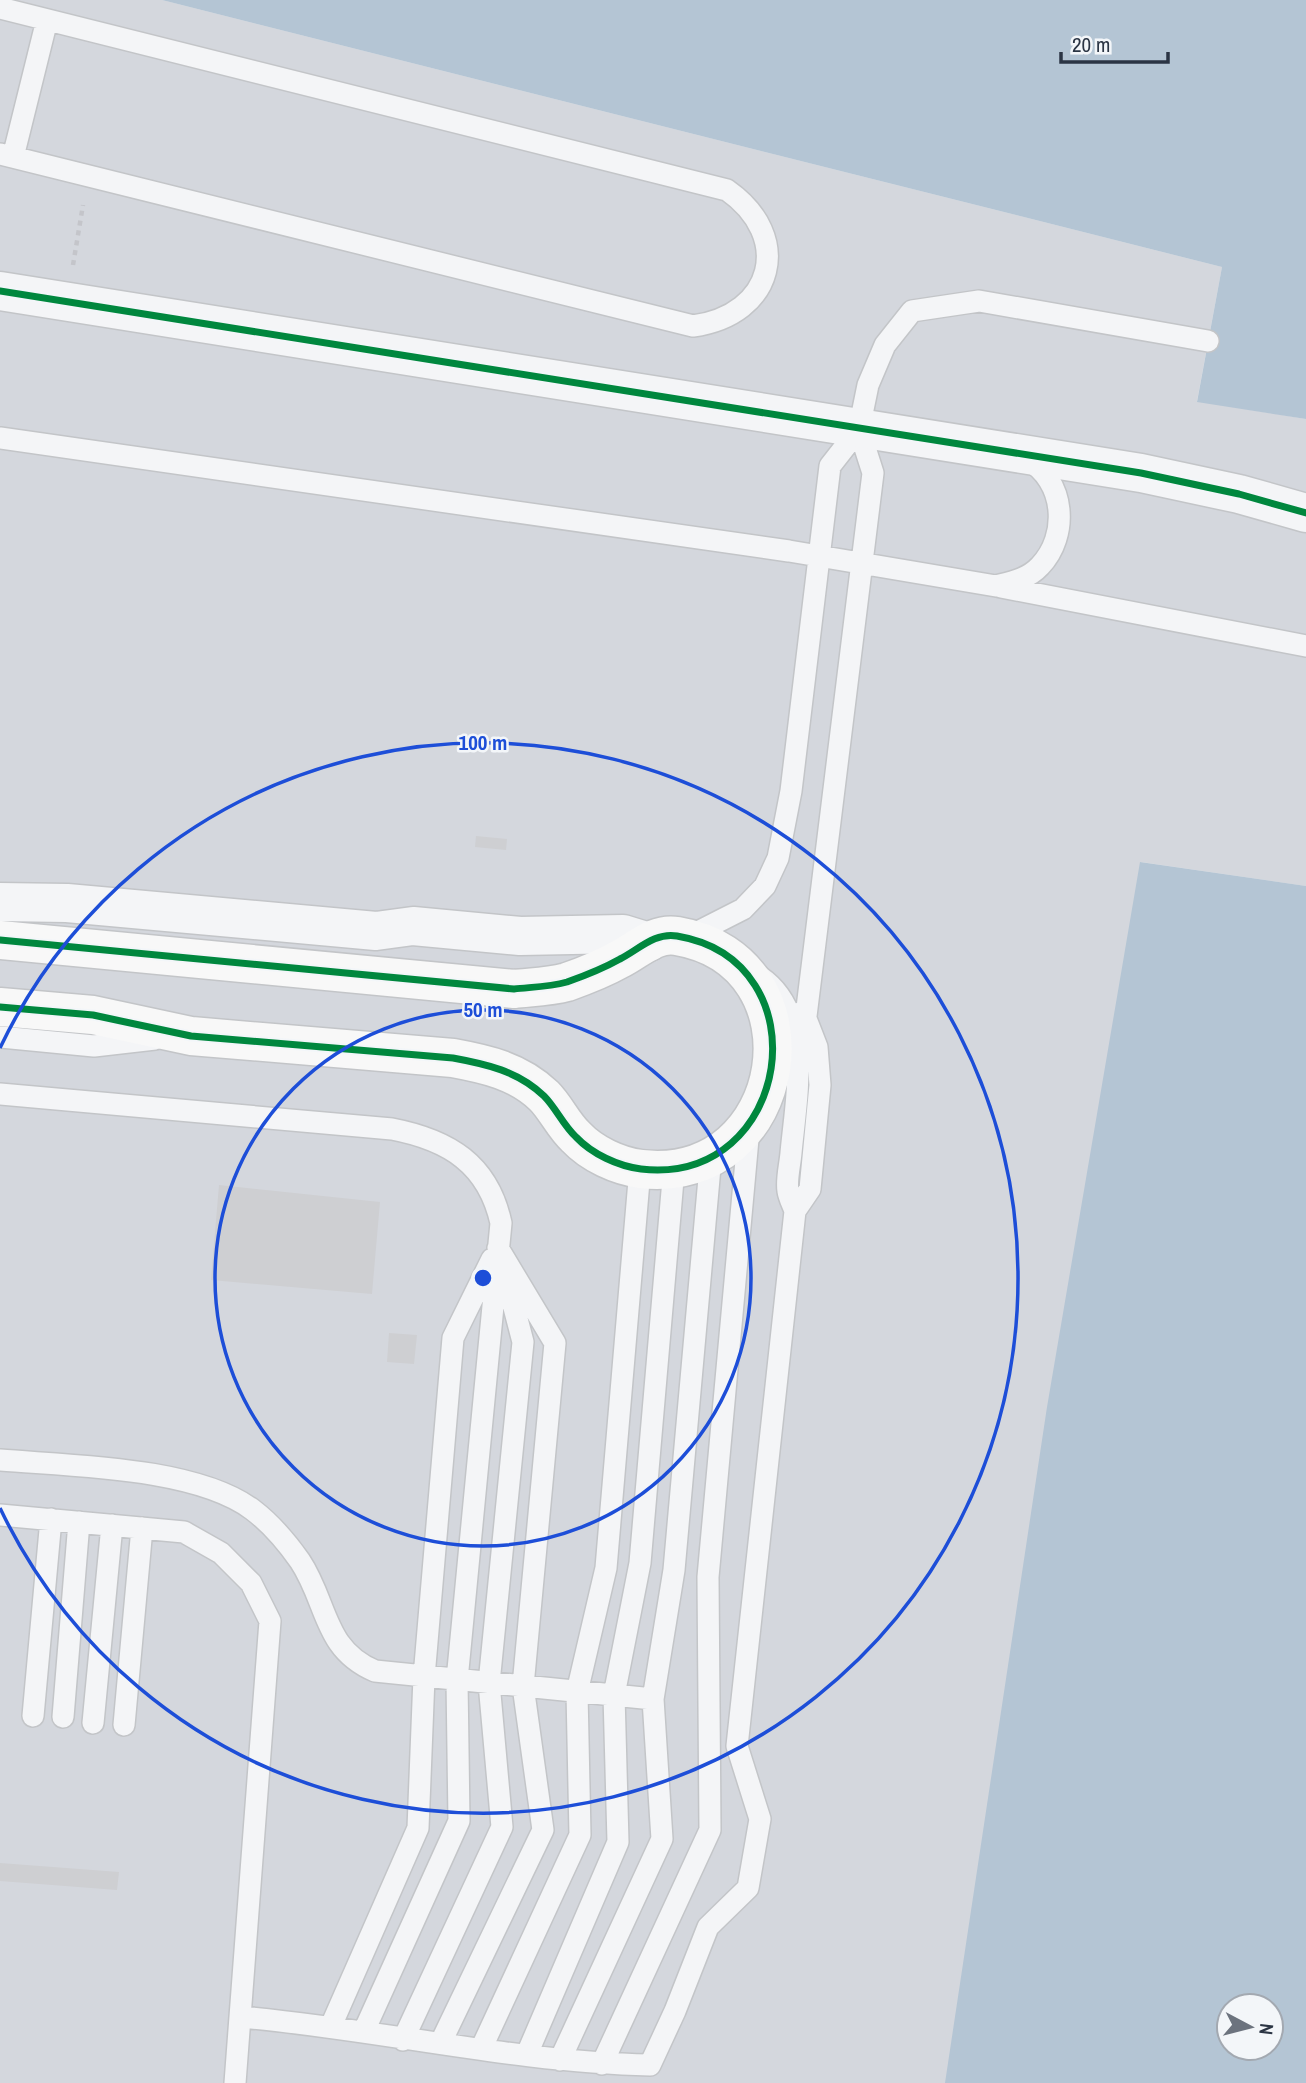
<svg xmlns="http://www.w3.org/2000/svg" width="1306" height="2083" viewBox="0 0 1306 2083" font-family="'Archivo Narrow',sans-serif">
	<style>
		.built { fill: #d4d7dd }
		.water { fill: #b4c5d4; fill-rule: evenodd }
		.building { fill: #cecfd2 }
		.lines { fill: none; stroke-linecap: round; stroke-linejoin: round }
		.lane-casing { stroke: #c3c5c8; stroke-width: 24 }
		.street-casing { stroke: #c3c5c8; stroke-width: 41 }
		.secondary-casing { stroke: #c3c5c8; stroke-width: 41 }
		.path { stroke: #c4c5ca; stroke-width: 4.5; stroke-dasharray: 5 5; stroke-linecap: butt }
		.lane { stroke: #f4f5f7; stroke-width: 21 }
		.street { stroke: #f4f5f7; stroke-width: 38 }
		.secondary { stroke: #f8f8f8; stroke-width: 38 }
		.cycleway-casing { stroke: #f3f6f9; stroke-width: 11 }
		.cycleway { stroke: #00873e; stroke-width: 7 }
		.ring { fill: none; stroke: #1d4ed8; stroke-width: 3.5 }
		.centre { fill: #1d4ed8; stroke: #f3f6f9; stroke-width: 3.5 }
		.ring-label { font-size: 21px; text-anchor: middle; font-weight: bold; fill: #1d4ed8; stroke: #f3f6f9; stroke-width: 5; stroke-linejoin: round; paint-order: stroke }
	</style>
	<rect width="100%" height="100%" fill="#e5e7ea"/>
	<!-- built -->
	<path class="built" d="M0 0H162L1222 267 1197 401 1306 419V886L1141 862 950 2083H0Z"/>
	<!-- water -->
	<path class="water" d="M162 0H1306V419L1197 402 1222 267Z
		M1140 862 1306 886V2083H945L1047 1407ZM1271 2006V2048H1229V2006Z"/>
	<!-- building -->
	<path class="building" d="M476 836 507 839 506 850 475 847Z
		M219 1185 380 1202 372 1294 211 1280Z
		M389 1333 417 1335 414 1364 387 1362Z
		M0 1863 119 1872 117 1890 0 1881Z"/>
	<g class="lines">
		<!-- lane casing -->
		<g class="lane-casing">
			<path id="lane" d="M0 8 727 190C794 237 774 315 693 326L0 154
				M13 157 47 20
				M0 438 789 551 996 586C1012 582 1028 579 1040 566 1069 536 1066 480 1026 459
				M1001 587 1306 646
				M686 938 743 909 765 886 778 858 791 791 830 466 859 429
				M0 1037 94 1046 155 1039
				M793 1043 806 1016 873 473 859 429 868 385 885 345 912 311 979 301 1208 341
				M0 1094 392 1129C449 1140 488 1164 501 1223L457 1680 459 1821 364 2031
				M795 1211 810 1189 820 1085 817 1047 803 1011
				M0 1460C71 1466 196 1467 253 1510 270 1523 288 1544 300 1561 328 1603 323 1649 375 1671L653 1699
				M0 1515 184 1532 221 1553 251 1583 270 1621 235 2083
				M33 1716 51 1519
				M63 1717 79 1522
				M93 1723 112 1525
				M124 1725 142 1528
				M241 2017C378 2029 512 2062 650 2065L675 2011 708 1927 748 1888 760 1819 737 1746 795 1211C793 1205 789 1198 788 1191 786 1180 790 1165 791 1153 796 1098 814 1014 760 977
				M331 2026 418 1828 424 1677 453 1338 492 1259
				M403 2040 502 1827 489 1683 523 1342 505 1273
				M441 2042 543 1830 523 1686 555 1343 498 1248
				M482 2047 580 1835 577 1692 606 1568 640 1169
				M527 2054 618 1842 614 1695 640 1563 674 1168
				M560 2060 662 1839 653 1699 674 1570 711 1156
				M602 2064 710 1830 708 1577 749 1128"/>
		</g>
		<!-- street casing -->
		<g class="street-casing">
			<path id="street" d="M0 291 1141 473 1239 494 1306 513
				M0 902 67 903 376 931 413 926 520 936 623 934 649 942"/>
		</g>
		<!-- secondary casing -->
		<g class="secondary-casing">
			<path id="secondary" d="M0 940 514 989C532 987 549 987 567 982 584 976 604 968 620 959 638 950 655 932 677 936 825 961 792 1186 641 1169 618 1166 592 1154 576 1137 563 1125 556 1108 544 1096 518 1071 486 1064 453 1058L191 1036 93 1015 0 1007"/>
		</g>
		<!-- path -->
		<path class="path" d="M73 265 83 205"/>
		<!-- lane -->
		<use href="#lane" class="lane"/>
		<!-- street -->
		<use href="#street" class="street"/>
		<!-- secondary -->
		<use href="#secondary" class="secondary"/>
		<!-- cycleway casing -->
		<g class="cycleway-casing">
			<path id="cycleway" d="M0 291 1141 473 1239 494 1306 513
				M0 940 514 989C532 987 549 987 567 982 584 976 604 968 620 959 638 950 655 932 677 936 825 961 792 1186 641 1169 618 1166 592 1154 576 1137 563 1125 556 1108 544 1096 518 1071 486 1064 453 1058L191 1036 93 1015 0 1007"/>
		</g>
		<!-- cycleway -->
		<use href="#cycleway" class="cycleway"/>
	</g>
	<!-- distance rings -->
	<g class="ring">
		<circle cx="483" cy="1278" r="268"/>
		<path d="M0 1048A535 535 0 1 1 0 1508"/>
	</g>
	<circle cx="483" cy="1278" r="10" class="centre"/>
	<g class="ring-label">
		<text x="483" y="750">100 m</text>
		<text x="483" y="1017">50 m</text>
	</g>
	<!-- north arrow -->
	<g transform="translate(1250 2027) rotate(97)"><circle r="33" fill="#f3f6f9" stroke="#a3a9b1" stroke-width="2"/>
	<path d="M0-5L12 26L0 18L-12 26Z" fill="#6c737e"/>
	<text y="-10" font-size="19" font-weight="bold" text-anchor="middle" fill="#2b3544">N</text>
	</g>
	<!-- scale -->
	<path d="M1061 52v10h107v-10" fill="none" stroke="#2b3544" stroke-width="3.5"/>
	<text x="1072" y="52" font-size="21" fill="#2b3544" stroke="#f3f6f9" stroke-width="5" paint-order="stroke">20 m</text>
</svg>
